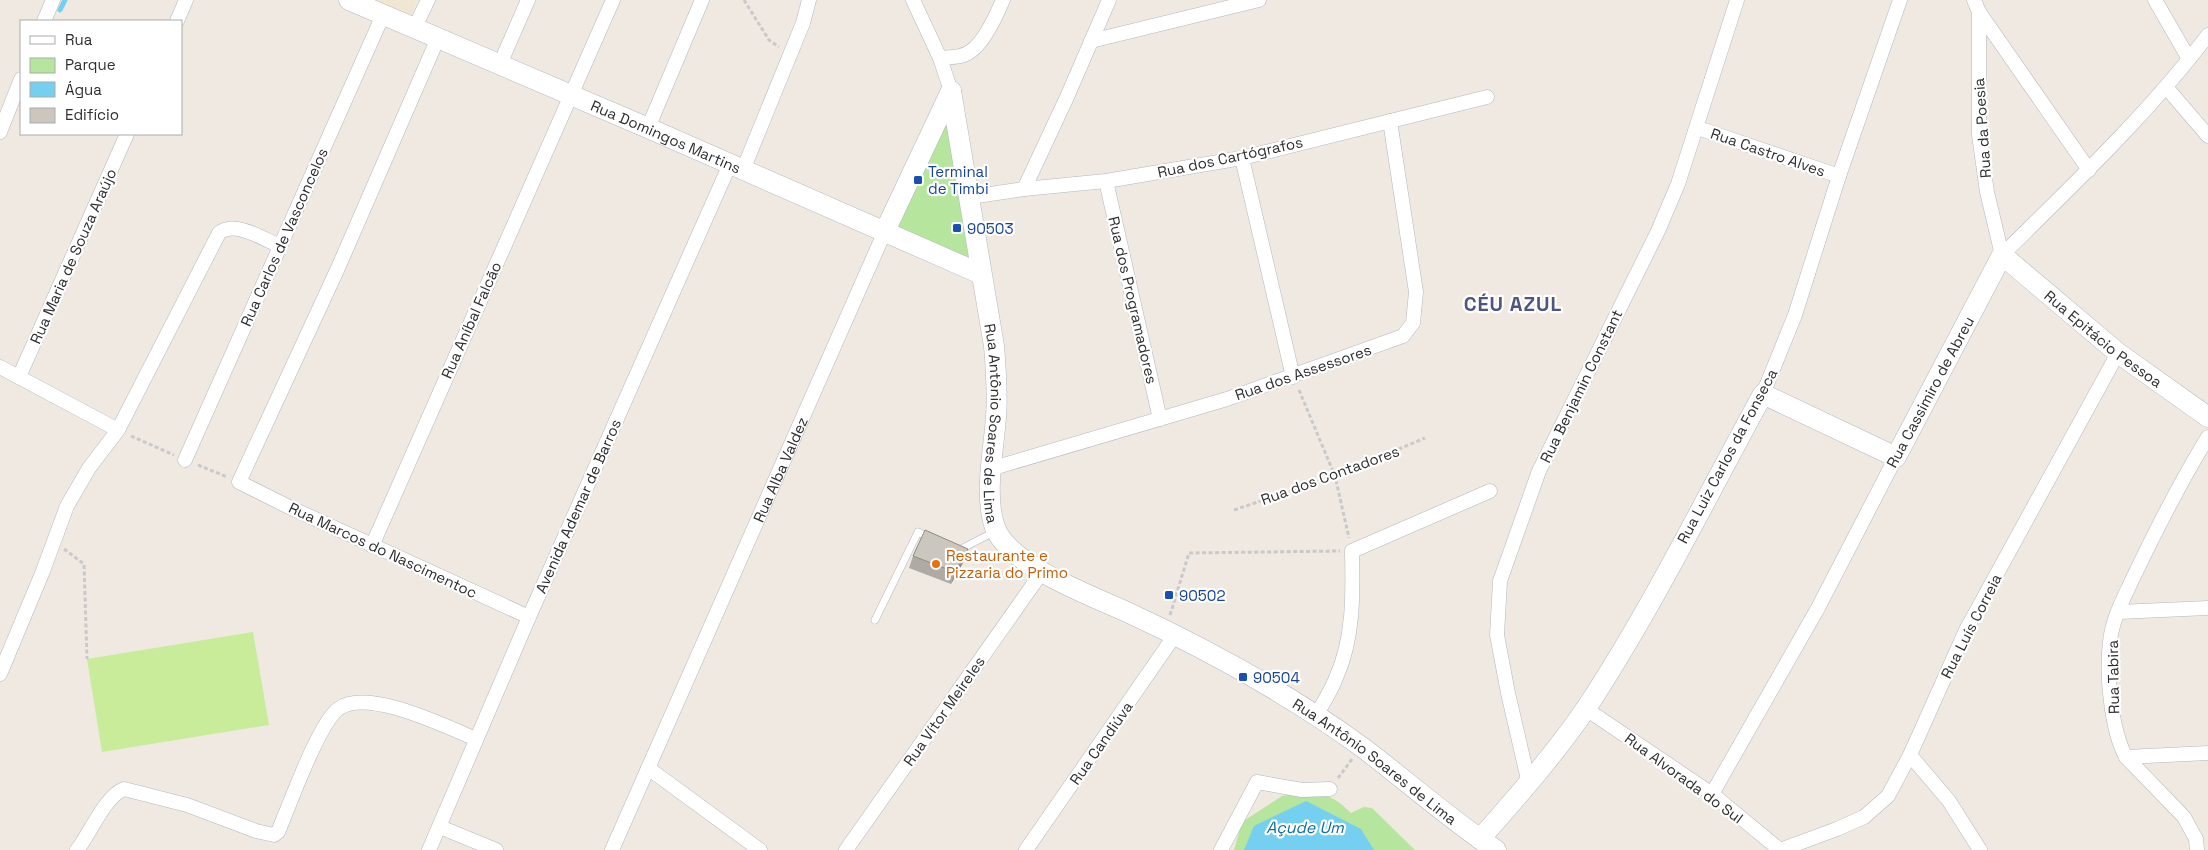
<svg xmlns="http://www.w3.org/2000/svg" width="2208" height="850" viewBox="0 0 2208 850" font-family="'Space Grotesk',sans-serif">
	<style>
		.education { fill: #f0e6d1 }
		.green { fill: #b6e59e }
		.pitch { fill: #c9ec9a }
		.water { fill: #75cff0 }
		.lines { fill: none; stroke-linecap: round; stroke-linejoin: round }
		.stream { stroke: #75cff0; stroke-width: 5 }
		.lane-casing { stroke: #b4b7c1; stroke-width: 8 }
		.street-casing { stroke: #b4b7c1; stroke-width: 15 }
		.secondary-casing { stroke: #b4b7c1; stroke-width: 21 }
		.path { stroke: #c9c9c9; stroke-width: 3; stroke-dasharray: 4 2.5; stroke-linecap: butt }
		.lane { stroke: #fff; stroke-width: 7 }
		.street { stroke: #fff; stroke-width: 14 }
		.secondary { stroke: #fff; stroke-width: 20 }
		.wall { fill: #afaba4 }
		.shaded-wall { fill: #8e8b86 }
		.building { fill: #cbc7bf; stroke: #8e8b86 }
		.transit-dot { fill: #1a4fb4; stroke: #fff; stroke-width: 2 }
		.food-dot { fill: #e8710a; stroke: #fff; stroke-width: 2 }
		.labels { text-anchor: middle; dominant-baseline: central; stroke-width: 4.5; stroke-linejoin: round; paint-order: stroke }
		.street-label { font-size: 15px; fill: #2e2e2e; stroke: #fff }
		.transit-label { font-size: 15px; fill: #164399; stroke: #fff; text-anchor: start }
		.food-label { font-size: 15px; fill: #c56008; stroke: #fff; text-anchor: start }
		.water-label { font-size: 16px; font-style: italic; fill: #0d6fa3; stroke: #fff }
		.district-label { font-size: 20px; font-weight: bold; letter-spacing: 1px; fill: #4d5680; stroke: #fff }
	</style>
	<rect width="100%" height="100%" fill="#efe9e1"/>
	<!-- education -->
	<path class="education" d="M375 0H417L410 15Z"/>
	<!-- green -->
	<path class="green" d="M951 91 981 274 885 231Z
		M1300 793C1324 793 1334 796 1351 813L1364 807 1372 808 1415 850H1234L1242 822 1282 796Z"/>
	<!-- pitch -->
	<path class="pitch" d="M253 632 269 725 102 752 87 659Z"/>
	<!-- water -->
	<path class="water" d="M1306 801 1361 829 1374 850H1244L1254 826Z"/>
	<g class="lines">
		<!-- stream -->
		<path class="stream" d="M60 10 65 0"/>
		<!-- lane casing -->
		<g class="lane-casing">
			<path id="lane" d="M957 549 959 550 994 532
				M875 620 918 532 931 538"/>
		</g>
		<!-- street casing -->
		<g class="street-casing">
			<g id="street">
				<path d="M913 0 940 58 951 91"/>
				<path d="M1974 0 1979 12V135L1987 192 2002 255"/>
				<path d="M2155 0 2189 59"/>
				<path d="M1979 12 2089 170"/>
				<path d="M44 21 53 0"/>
				<path d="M177 21 186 0"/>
				<path d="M414 29 428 0"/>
				<path d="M438 38 338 268 239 482 289 507 529 617"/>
				<path d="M1091 41 1259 0"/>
				<path d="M940 58C951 57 962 58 971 51 984 42 997 14 1003 0"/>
				<path d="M500 64 528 0"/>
				<path d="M2166 87 2208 136"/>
				<path d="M648 128 702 0"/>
				<path d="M1698 128 1839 176"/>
				<path d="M0 132 21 79"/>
				<path d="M1242 158 1293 377"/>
				<path d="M743 170 803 23 809 0"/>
				<path d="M1106 181 1160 419"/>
				<path d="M1024 189 1067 97 1109 0"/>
				<path d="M970 197 1024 189 1106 181 1242 158 1487 97"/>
				<path d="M2002 255C2074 184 2147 115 2208 35"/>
				<path d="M0 367 118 430"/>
				<path d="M19 377 127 134"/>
				<path d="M1763 394 1795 315 1839 176 1900 0"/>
				<path d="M185 460 383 15"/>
				<path d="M990 469 1227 399 1403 336 1413 323 1416 292 1390 121"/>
				<path d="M372 546 613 0"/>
				<path d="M2118 612 2208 608"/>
				<path d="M0 674 43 571 67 506 89 468 118 430 219 233C235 220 263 239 280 246"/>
				<path d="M1586 709 1712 794 1780 850"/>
				<path d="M1316 716C1323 703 1331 691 1336 678 1354 638 1353 593 1352 551L1490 491"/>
				<path d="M1910 755 1949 801 1980 850"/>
				<path d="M2126 757 2208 753"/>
				<path d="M648 768 760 850"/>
				<path d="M1529 784 1508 693 1497 635 1500 581 1539 471 1658 231 1678 184 1737 0"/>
				<path d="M1712 794 1818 608 1896 457"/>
				<path d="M440 827 496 850"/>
				<path d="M77 850C90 834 105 796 124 789L187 805 256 831 274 835 278 832C290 804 318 725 338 709 367 687 447 727 476 739"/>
				<path d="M429 850 529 617 730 164"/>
				<path id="s1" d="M612 850 885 231"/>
				<path d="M846 850 1042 572"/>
				<path d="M1026 850 1175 635"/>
				<path d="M1221 850 1257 782 1302 790 1330 789"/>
				<path d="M1780 850 1837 829 1864 817 1888 796 1910 755 1966 630 2118 353"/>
				<path d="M2197 850 2196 839 2184 817 2126 757C2111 730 2106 673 2110 642 2112 619 2124 598 2133 578 2156 530 2180 482 2208 437"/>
			</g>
		</g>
		<!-- secondary casing -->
		<g class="secondary-casing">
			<g id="secondary">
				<path id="s2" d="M349 0 648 128 981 274"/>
				<path id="s3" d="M951 91 994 346C996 370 998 393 996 417 994 449 983 498 996 530 1013 567 1092 596 1127 612 1209 650 1289 694 1362 747 1407 781 1449 819 1496 850"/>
				<path d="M885 231 951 91"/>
				<path id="s4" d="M1480 839C1517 797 1555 754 1587 707 1652 608 1706 498 1763 394L1896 457 2002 255 2118 353 2208 417"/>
			</g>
		</g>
		<!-- path -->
		<path class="path" d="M744 0 769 40 779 47
			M1299 390 1335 476 1349 538
			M131 436 174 455
			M198 465 227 477
			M1234 510 1335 476 1425 438
			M64 549 84 564 87 659
			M1170 615 1189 553 1340 551
			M1338 778 1352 759"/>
		<!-- lane -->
		<use href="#lane" class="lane"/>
		<!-- street -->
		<use href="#street" class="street"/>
		<!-- secondary -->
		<use href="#secondary" class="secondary"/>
	</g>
	<!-- wall -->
	<path class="wall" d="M913 556 964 561 951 584 909 568Z"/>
	<!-- shaded-wall -->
	<path class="shaded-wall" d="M968 549 964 561 951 584 955 572Z"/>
	<!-- building -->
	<path class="building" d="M925 530 968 549 955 572 913 556Z"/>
	<!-- markers -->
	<g class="transit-dot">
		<rect x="913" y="175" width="10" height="10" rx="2.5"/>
		<rect x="952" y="223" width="10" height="10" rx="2.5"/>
		<rect x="1164" y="590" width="10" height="10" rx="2.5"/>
		<rect x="1238" y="672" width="10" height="10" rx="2.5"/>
	</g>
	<circle class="food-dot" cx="936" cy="564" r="5"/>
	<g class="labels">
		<!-- street labels -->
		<g class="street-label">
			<text transform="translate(1982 128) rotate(-94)">Rua da Poesia</text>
			<text stroke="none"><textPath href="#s2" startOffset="345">Rua Domingos Martins</textPath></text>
			<text transform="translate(1768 152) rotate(19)">Rua Castro Alves</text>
			<text transform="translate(1230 157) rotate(-12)">Rua dos Cartógrafos</text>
			<text transform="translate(284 237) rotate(-66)">Rua Carlos de Vasconcelos</text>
			<text transform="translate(73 256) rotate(-66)">Rua Maria de Souza Araújo</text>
			<text transform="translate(1133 300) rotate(77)">Rua dos Programadores</text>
			<text transform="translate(471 320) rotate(-66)">Rua Aníbal Falcão</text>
			<text stroke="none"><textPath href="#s4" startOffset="1036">Rua Epitácio Pessoa</textPath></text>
			<text transform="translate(1303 372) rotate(-19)">Rua dos Assessores</text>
			<text transform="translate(1581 386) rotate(-64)">Rua Benjamin Constant</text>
			<text transform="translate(1930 392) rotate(-62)">Rua Cassimiro de Abreu</text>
			<text stroke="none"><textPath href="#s3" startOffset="336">Rua Antônio Soares de Lima</textPath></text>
			<text transform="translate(1727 456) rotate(-62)">Rua Luiz Carlos da Fonseca</text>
			<text stroke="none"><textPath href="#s1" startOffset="416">Rua Alba Valdez</textPath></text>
			<text transform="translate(1330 475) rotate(-20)">Rua dos Contadores</text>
			<text transform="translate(578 506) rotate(-66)">Avenida Ademar de Barros</text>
			<text transform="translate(383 550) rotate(25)">Rua Marcos do Nascimentoc</text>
			<text transform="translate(1971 626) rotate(-63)">Rua Luís Correia</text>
			<text transform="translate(2113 677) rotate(-91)">Rua Tabira</text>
			<text transform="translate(944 711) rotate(-55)">Rua Vítor Meireles</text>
			<text transform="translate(1101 743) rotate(-55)">Rua Candiúva</text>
			<text stroke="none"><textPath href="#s3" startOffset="891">Rua Antônio Soares de Lima</textPath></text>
			<text transform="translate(1684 778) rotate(36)">Rua Alvorada do Sul</text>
		</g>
		<!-- transit labels -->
		<g class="transit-label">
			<text x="928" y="171">Terminal<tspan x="928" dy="17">de Timbi</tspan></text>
			<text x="967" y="228">90503</text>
			<text x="1179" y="595">90502</text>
			<text x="1253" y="677">90504</text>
		</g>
		<!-- food labels -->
		<g class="food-label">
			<text x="946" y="555">Restaurante e<tspan x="946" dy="17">Pizzaria do Primo</tspan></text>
		</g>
		<!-- water labels -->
		<g class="water-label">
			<text x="1305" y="827">Açude Um</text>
		</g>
		<!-- district labels -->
		<g class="district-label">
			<text x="1513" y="304">CÉU AZUL</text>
		</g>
	</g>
	<!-- legend -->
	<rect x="20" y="20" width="162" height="115" fill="#ffffff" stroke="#ababab"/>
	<rect x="30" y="36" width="25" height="8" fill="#ffffff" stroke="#ababab"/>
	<text x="65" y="45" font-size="15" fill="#2e2e2e">Rua</text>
	<rect x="30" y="58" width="25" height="15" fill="#b6e59e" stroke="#ababab"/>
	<text x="65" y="70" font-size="15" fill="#2e2e2e">Parque</text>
	<rect x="30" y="82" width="25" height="15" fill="#75cff0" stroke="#ababab"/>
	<text x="65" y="95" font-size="15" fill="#2e2e2e">Água</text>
	<rect x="30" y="108" width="25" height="15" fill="#cbc7bf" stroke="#ababab"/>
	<text x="65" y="120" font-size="15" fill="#2e2e2e">Edifício</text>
</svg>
